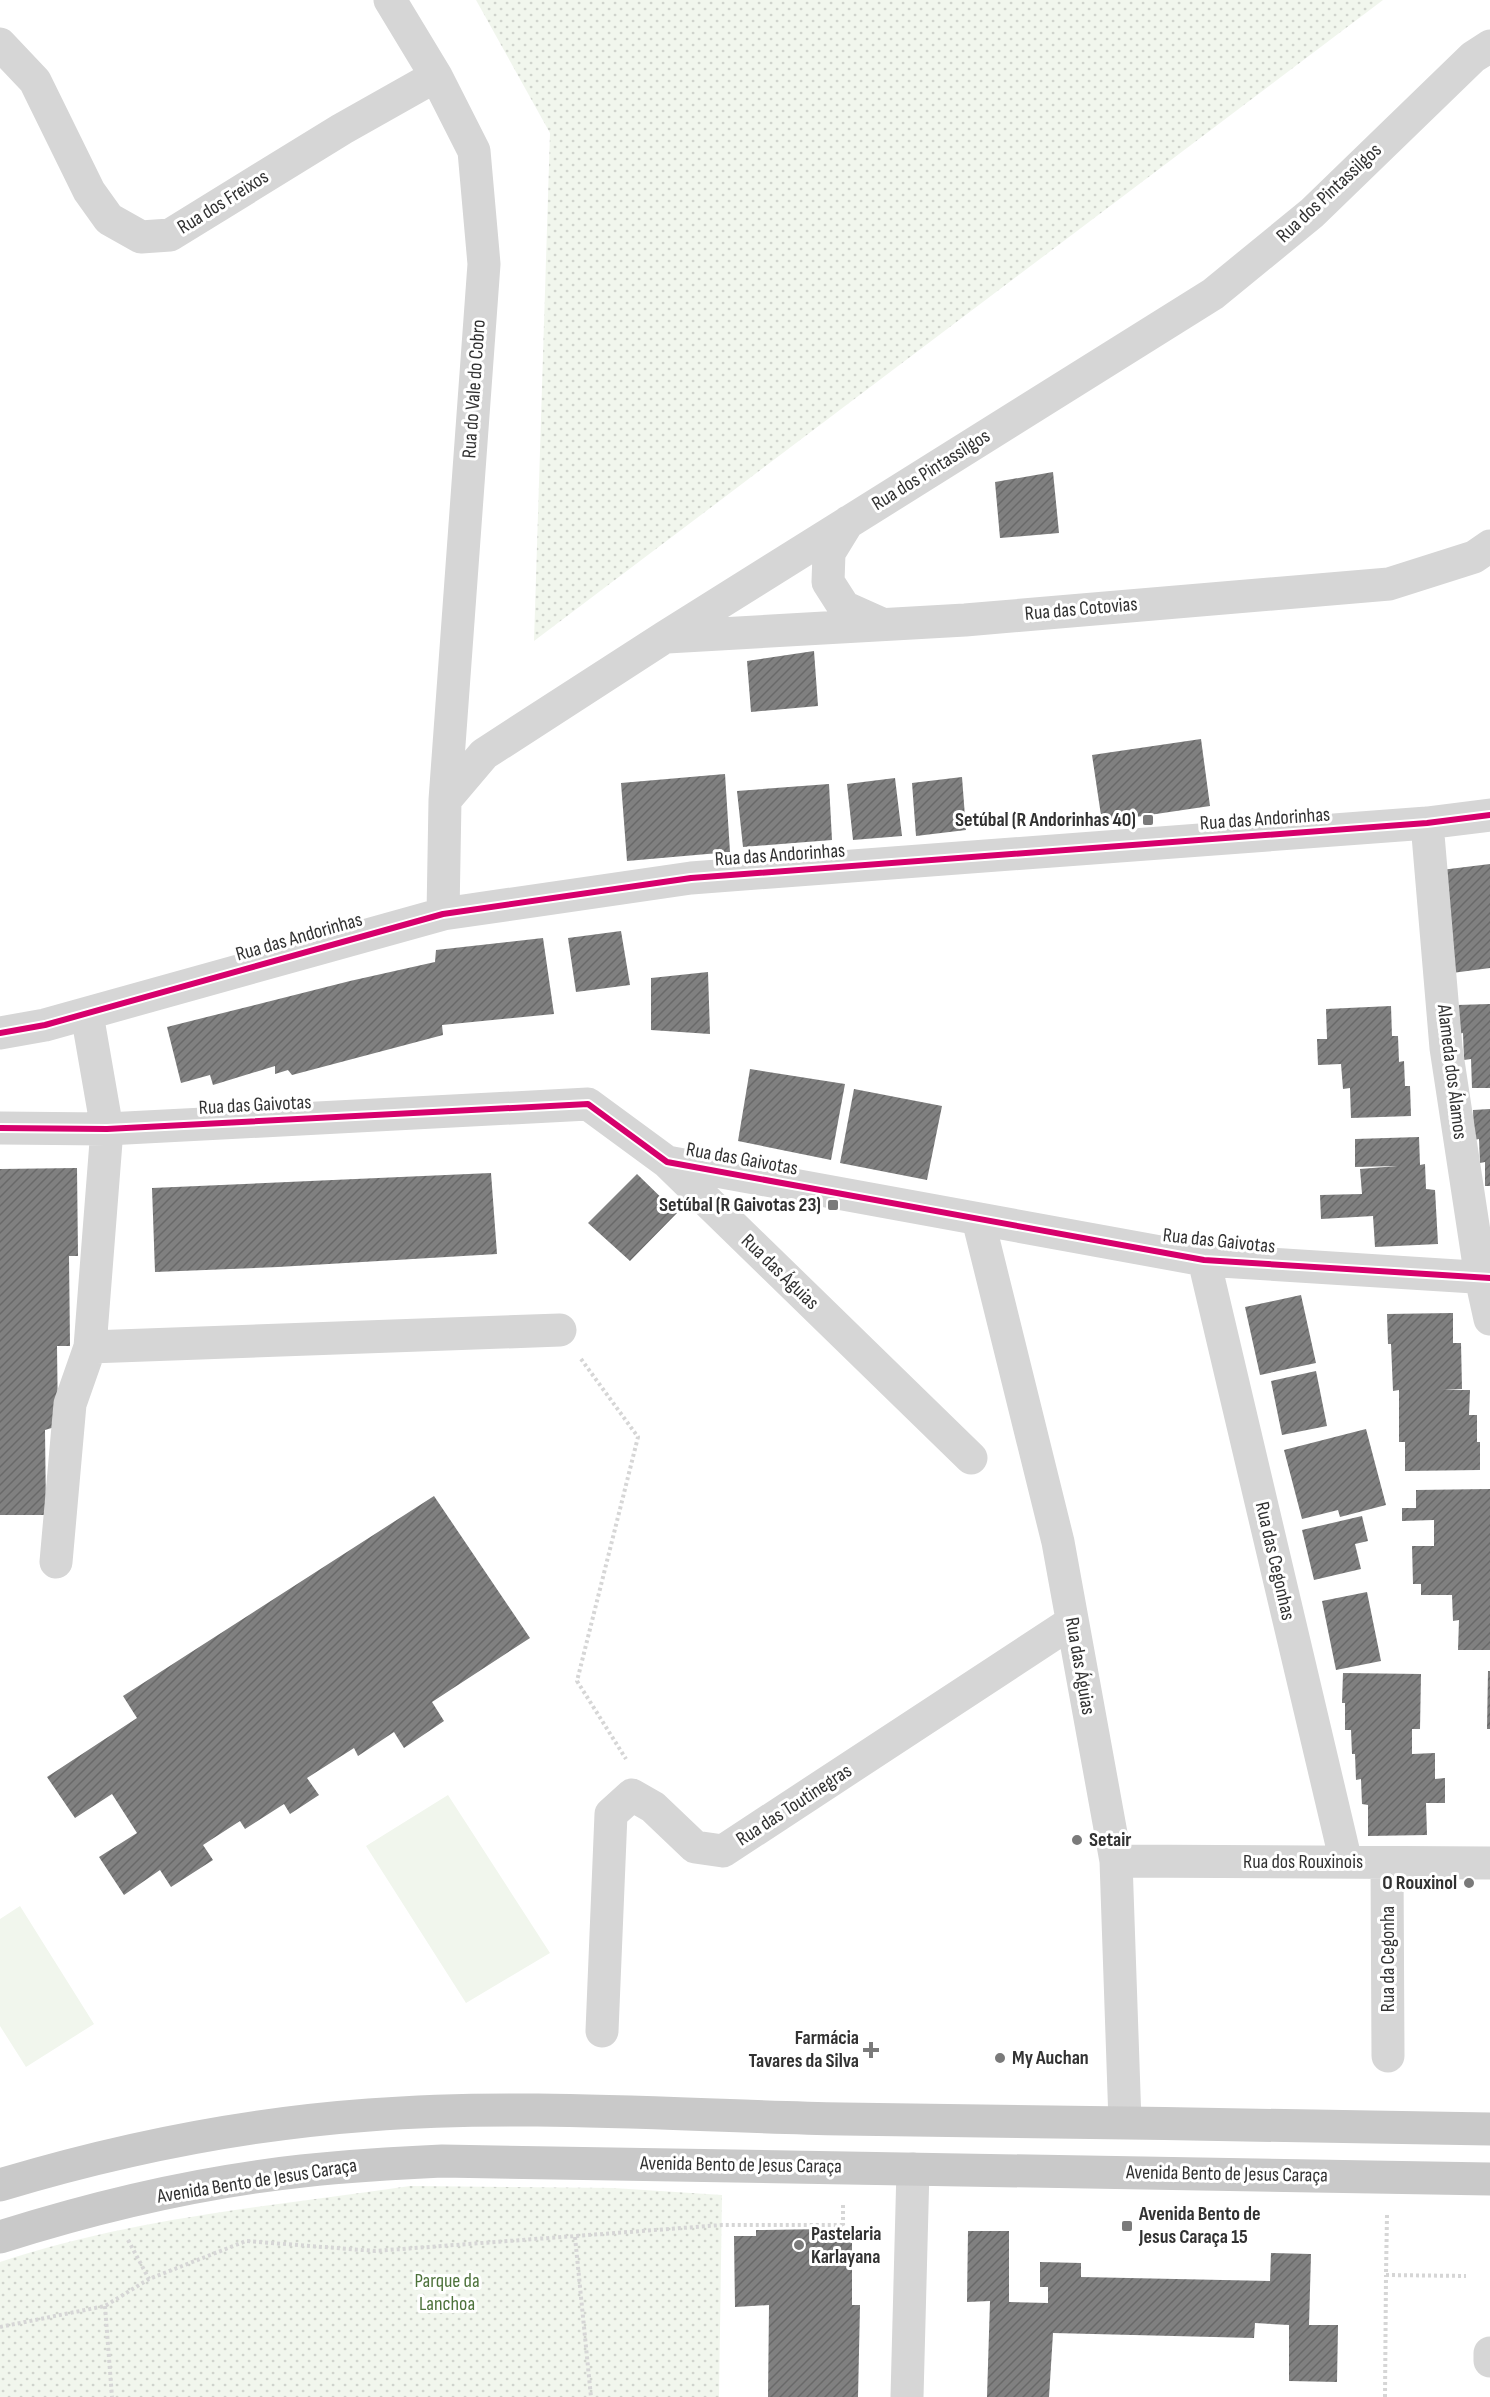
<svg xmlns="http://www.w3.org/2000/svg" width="1490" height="2397" viewBox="0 0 1490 2397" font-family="'Sofia Sans Condensed',sans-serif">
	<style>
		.grass { fill: url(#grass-dots) }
		.pitch { fill: #f1f6ed }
		.building { fill: url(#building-hatch) }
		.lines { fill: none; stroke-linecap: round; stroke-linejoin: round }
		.path { stroke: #d6d6d6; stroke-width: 4; stroke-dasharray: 3 3; stroke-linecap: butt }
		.minor { stroke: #d6d6d6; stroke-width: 33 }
		.major { stroke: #c9c9c9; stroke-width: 33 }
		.cycleway-casing { stroke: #fff; stroke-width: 10 }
		.cycleway { stroke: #d6006c; stroke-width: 6 }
		.poi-dot { fill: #7a7a7a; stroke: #fff; stroke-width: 2 }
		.labels { text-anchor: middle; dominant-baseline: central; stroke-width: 6; stroke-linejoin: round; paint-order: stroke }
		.street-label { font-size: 20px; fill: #323232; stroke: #fff }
		.poi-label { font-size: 20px; font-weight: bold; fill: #323232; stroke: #fff; text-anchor: end }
		.park-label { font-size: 20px; fill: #4d723b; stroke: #fff }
	</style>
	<defs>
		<pattern id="grass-dots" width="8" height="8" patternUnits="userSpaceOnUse" patternTransform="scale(1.5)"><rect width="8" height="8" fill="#f1f6ed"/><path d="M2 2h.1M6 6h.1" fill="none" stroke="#cfd3cc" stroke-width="1.8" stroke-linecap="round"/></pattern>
		<pattern id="building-hatch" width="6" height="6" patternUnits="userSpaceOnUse" patternTransform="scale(1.5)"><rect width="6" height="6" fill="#808080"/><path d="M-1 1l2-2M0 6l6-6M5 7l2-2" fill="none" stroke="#696969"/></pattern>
	</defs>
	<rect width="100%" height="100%" fill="#fff"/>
	<!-- grass -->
	<path class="grass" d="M476 0H1383L534 641 550 133Z
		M410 2186 613 2188 722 2195 719 2397H0V2262C132 2218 273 2206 410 2186Z"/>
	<!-- pitch -->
	<path class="pitch" d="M448 1795 550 1953 466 2003 366 1846Z
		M20 1906 94 2024 26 2067 0 2026V1919Z"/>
	<!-- building -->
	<path class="building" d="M1053 472 1059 533 1000 538 995 482Z
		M814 651 818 706 751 712 747 661Z
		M1201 739 1210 806 1102 822 1092 755Z
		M725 774 730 852 627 861 621 783Z
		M962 777 966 830 916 836 912 783Z
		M895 778 902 836 853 840 847 784Z
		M829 784 832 840 743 847 737 791Z
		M1490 864V968L1452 973 1441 870Z
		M621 931 630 985 576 992 568 938Z
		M543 938 554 1014 442 1025 443 1035 292 1075 288 1070 275 1074V1066L213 1085 210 1075 181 1083 167 1027 350 981 435 962 436 950Z
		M708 972 710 1034 651 1030V978Z
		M1490 1004V1088H1472L1471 1059 1464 1060 1463 1033 1458 1034 1457 1005Z
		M1391 1006 1392 1036H1398L1399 1062 1404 1061 1405 1086H1410L1411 1116 1351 1118 1350 1088 1343 1089 1341 1064 1318 1065 1317 1039H1327L1326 1009Z
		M750 1069 845 1084 831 1160 738 1141Z
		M854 1089 942 1106 927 1180 840 1163Z
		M1490 1109V1186H1485V1162L1480 1163 1479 1139 1474 1140 1473 1110Z
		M1419 1137 1420 1165 1425 1164 1426 1189 1435 1190 1438 1244 1375 1247 1373 1216 1321 1219 1320 1195 1362 1194 1360 1169 1397 1166 1355 1167V1139Z
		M77 1168 78 1256H69L70 1346H57L58 1426 45 1430 46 1515H0V1169Z
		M491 1173 497 1254 278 1267 155 1272 152 1188Z
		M637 1174 677 1213 630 1261 588 1223Z
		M1301 1295 1316 1363 1260 1375 1245 1307Z
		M1453 1313V1343H1461L1462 1389 1443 1390H1470L1469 1415H1477V1442H1480V1470L1405 1471V1442H1399V1390L1393 1391 1391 1344H1388L1387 1314Z
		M1316 1371 1327 1426 1282 1435 1271 1381Z
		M1366 1429 1386 1505 1340 1517 1338 1510 1302 1519 1284 1450Z
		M1490 1489V1650H1458L1459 1620 1453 1621 1452 1595H1421V1584H1413L1412 1546H1434V1520L1402 1521V1508H1416V1490Z
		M434 1496 530 1638 432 1702 444 1721 404 1748 394 1732 358 1756 354 1748 307 1778 319 1795 290 1814 284 1804 245 1829 240 1821 203 1845 213 1860 171 1887 160 1870 124 1895 99 1857 137 1833 112 1794 75 1818 47 1777 137 1718 123 1696Z
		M1362 1516 1368 1541 1355 1544 1361 1569 1314 1580 1302 1530Z
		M1367 1592 1381 1661 1336 1670 1322 1601Z
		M1488 1671H1490V1729H1487Z
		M1343 1673 1421 1674 1420 1729H1412V1754L1435 1753V1779L1445 1778V1803H1426L1427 1835 1368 1836V1805L1362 1804 1361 1779 1356 1780 1355 1754H1352L1351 1730H1345V1703H1342Z
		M830 2229V2236H852V2305H860L858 2397H768L769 2305 735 2307 734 2236H756V2230Z
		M968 2231H1009V2302L1048 2303V2287H1040V2262L1081 2263V2277L1270 2281 1271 2253 1311 2254 1309 2325H1338L1337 2382 1289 2381V2325L1255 2323 1254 2338 1053 2333 1049 2397H987L990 2301 967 2302Z"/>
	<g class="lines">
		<!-- path -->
		<path class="path" d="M581 1359 638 1437 577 1681 626 1759
			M843 2205V2225L846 2231 875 2234
			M1387 2215 1386 2275 1466 2276
			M575 2237 591 2397
			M128 2240 149 2279
			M105 2306 112 2397
			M0 2327 105 2306 149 2279 246 2241 375 2251 722 2225H843
			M1385 2397 1386 2275"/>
		<!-- minor -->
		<path class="minor" d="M390 0 436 76 474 151 484 264 445 800
			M0 44 35 81 89 191 109 219 141 237 170 235 342 129 436 76
			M848 522 829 553 828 582 844 607 882 624
			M667 637 965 620 1389 584 1474 557 1490 546
			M1427 823 1446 1048 1481 1278 1490 1319
			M443 914 445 800 484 754 665 637 1213 294 1312 213 1473 57 1490 46
			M0 1033 45 1025 443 914 691 878 1427 823 1490 815
			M0 1128 107 1129 588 1104 667 1162 1204 1260 1490 1278
			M667 1162 971 1458
			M978 1219 1058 1542 1116 1861 1125 2122
			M1204 1260 1346 1862
			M90 1347 560 1330
			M56 1562 70 1404 90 1347 107 1129 87 1014
			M1116 1861 1490 1863
			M1387 1863 1388 2056
			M602 2031 611 1814 632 1795 653 1807 695 1847 723 1851 1072 1622
			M1490 2361V2353
			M907 2397 913 2169"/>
		<!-- major -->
		<path class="major" d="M0 2185C120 2149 244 2124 369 2115 526 2103 685 2116 843 2119 1059 2123 1274 2124 1490 2129
			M0 2237C98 2206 200 2182 302 2171 349 2166 396 2163 442 2161L1490 2179"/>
		<!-- cycleway casing -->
		<g class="cycleway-casing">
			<path id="cycleway" d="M0 1033 45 1025 443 914 691 878 1427 823 1490 815
				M0 1128 107 1129 588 1104 667 1162 1204 1260 1490 1278"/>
		</g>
		<!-- cycleway -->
		<use href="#cycleway" class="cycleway"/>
	</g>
	<!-- markers -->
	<g class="poi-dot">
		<rect x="1142" y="814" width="12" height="12" rx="3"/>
		<rect x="827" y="1199" width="12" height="12" rx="3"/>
		<circle cx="1077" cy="1840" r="6"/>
		<circle cx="1469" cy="1883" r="6"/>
		<path d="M868 2041h6v6h6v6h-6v6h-6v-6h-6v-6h6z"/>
		<circle cx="1000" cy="2058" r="6"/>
		<rect x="1121" y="2220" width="12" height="12" rx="3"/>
		<circle cx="799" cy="2245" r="6"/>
	</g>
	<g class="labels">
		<!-- street labels -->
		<g class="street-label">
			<text transform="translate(1329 193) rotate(-43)">Rua dos Pintassilgos</text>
			<text transform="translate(223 202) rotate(-32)">Rua dos Freixos</text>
			<text transform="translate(474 389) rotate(-86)">Rua do Vale do Cobro</text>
			<text transform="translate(931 470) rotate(-32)">Rua dos Pintassilgos</text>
			<text transform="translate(1081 609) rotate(-5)">Rua das Cotovias</text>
			<text transform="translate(1265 819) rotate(-4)">Rua das Andorinhas</text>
			<text transform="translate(780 855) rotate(-4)">Rua das Andorinhas</text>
			<text transform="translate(299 937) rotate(-16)">Rua das Andorinhas</text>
			<text transform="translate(1452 1072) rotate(83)">Alameda dos Álamos</text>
			<text transform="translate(255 1105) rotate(-3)">Rua das Gaivotas</text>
			<text transform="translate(742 1159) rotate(10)">Rua das Gaivotas</text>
			<text transform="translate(1219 1241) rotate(6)">Rua das Gaivotas</text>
			<text transform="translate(780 1272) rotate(44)">Rua das Águias</text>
			<text transform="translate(1275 1561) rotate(77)">Rua das Cegonhas</text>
			<text transform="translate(1080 1666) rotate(80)">Rua das Águias</text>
			<text transform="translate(794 1805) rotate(-33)">Rua das Toutinegras</text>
			<text x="1303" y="1862">Rua dos Rouxinois</text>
			<text transform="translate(1388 1959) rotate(-90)">Rua da Cegonha</text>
			<text transform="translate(741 2165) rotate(1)">Avenida Bento de Jesus Caraça</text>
			<text transform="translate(1227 2174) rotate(1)">Avenida Bento de Jesus Caraça</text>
			<text transform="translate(257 2181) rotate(-9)">Avenida Bento de Jesus Caraça</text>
		</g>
		<!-- poi labels -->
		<g class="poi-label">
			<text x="1136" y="820">Setúbal (R Andorinhas 40)</text>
			<text x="821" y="1205">Setúbal (R Gaivotas 23)</text>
			<text x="1089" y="1840" text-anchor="start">Setair</text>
			<text x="1457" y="1883">O Rouxinol</text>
			<text x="859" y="2038">Farmácia<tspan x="859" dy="23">Tavares da Silva</tspan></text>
			<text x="1012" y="2058" text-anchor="start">My Auchan</text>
			<text x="1139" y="2214" text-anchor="start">Avenida Bento de<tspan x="1139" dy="23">Jesus Caraça 15</tspan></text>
			<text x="811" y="2234" text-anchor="start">Pastelaria<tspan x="811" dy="23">Karlayana</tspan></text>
		</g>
		<!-- park labels -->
		<g class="park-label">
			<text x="447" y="2281">Parque da<tspan x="447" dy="23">Lanchoa</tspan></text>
		</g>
	</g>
</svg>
